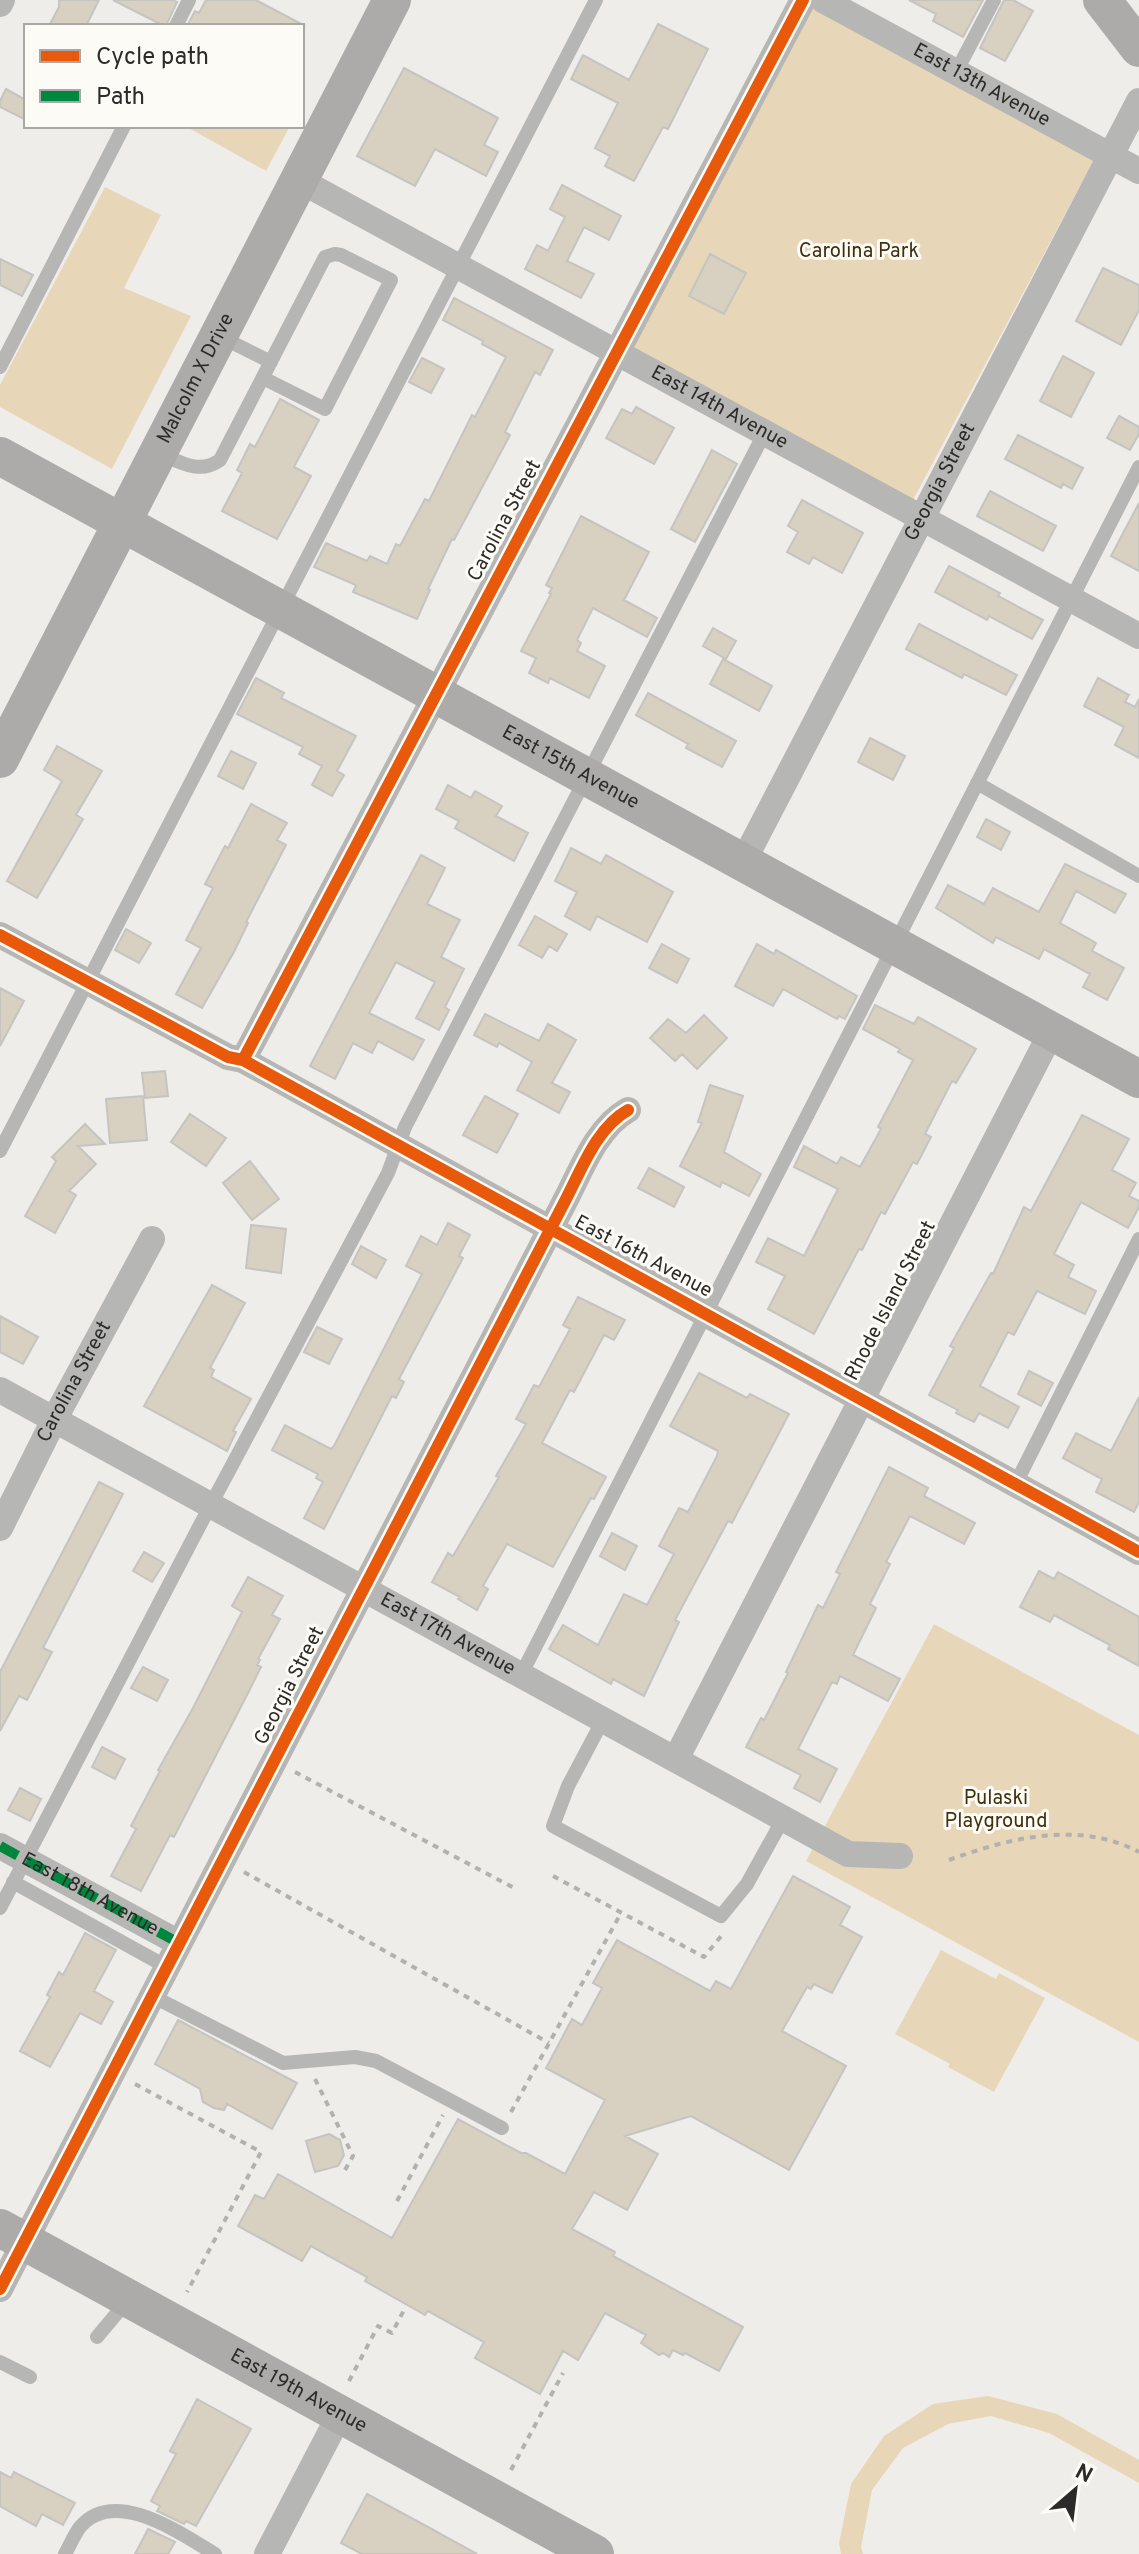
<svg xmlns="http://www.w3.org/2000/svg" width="1139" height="2554" viewBox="0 0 1139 2554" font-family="Overpass,sans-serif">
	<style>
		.green { fill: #e7d7b8 }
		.building { fill: #d8d0c0; stroke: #c5c4c1; stroke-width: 2 }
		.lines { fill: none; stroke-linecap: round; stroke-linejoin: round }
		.path { stroke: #b2b1af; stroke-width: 4; stroke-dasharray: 6 6; stroke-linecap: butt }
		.lane { stroke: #b6b6b4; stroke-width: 14 }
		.street { stroke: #b6b6b4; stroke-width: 26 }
		.secondary { stroke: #acaba9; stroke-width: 38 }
		.quiet { stroke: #00873e; stroke-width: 10; stroke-dasharray: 20 10; stroke-linecap: butt }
		.cycleway-casing { stroke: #fdfbf6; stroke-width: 17 }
		.cycleway { stroke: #e8590c; stroke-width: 12 }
		.labels { text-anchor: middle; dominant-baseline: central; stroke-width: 6; stroke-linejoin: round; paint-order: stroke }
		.street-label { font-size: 20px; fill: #2c2b29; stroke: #fdfbf6 }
		.park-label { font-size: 20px; fill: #3f300e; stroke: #fdfbf6 }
	</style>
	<rect width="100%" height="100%" fill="#efedea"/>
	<!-- green -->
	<path class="green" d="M807 1 1096 156 912 502 622 347Z
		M185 126H290L266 171Z
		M105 187 161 215 124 288 191 316 112 469 0 407V385Z
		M934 1624 1139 1735V2042L806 1861Z
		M941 1950 996 1979 999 1973 1045 1998 994 2092 948 2067 950 2064 895 2034Z
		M988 2396 1057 2414 1139 2460V2483L1049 2433 991 2416 948 2424 903 2448 872 2490 861 2547 863 2554H841L839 2543 851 2484 884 2436 933 2404Z"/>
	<!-- building -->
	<path class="building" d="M59 0H99L86 26H49L59 7Z
		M113 0H173L177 2 166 26H164Z
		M206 0H256L305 26H187L195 11 199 13Z
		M909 0H983L963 37 933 21 936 14Z
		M1004 0H1013L1033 11 1005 61 980 48Z
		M658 24 708 49 668 129 663 127 634 181 605 166 610 156 595 148 618 103 571 79 583 55 629 80Z
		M404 68 498 118 484 145 498 152 486 176 435 149 415 186 357 156Z
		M6 89 26 100V120L0 107V101Z
		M562 185 621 216 609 240 584 227 567 261 594 274 581 298 525 269 537 245 548 251 565 217 550 209Z
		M710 254 746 273 724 314 689 296Z
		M0 259 33 275 22 296 0 285Z
		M1103 268 1139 285V310L1121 345 1076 321Z
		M454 298 553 350 540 375 535 372 505 432 510 435 454 540 452 539 428 589 430 590 417 619 353 592 356 585 314 567 326 543 367 561 370 556 387 564 396 544 400 546 425 499 429 501 472 415 475 417 506 357 482 344 483 341 443 320Z
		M1063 356 1094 373 1071 417 1040 401Z
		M422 358 444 369 431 393 409 382Z
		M280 399 319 420 294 467 311 476 277 539 222 511 242 473 237 470 250 444 255 447Z
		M636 407 674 428 654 464 606 438 622 409 632 414Z
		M1119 416 1139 427V434L1130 450 1107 438Z
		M1018 435 1083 468 1072 489 1063 484 1061 488 1005 459Z
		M712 450 737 464 695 542 671 529Z
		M990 491 1056 526 1043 551 977 516Z
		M802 500 863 533 842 573 813 557 809 564 787 552 798 532 788 526Z
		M1139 503V571L1111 556Z
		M581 516 649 552 624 600 657 618 647 637 593 608 577 640 581 643 577 651 605 666 589 698 550 678 548 683 529 673 536 658 521 651 551 594 549 593 552 588 546 585Z
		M949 566 1000 593 998 596 1043 620 1032 639 989 616 987 620 935 592Z
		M919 624 1017 675 1006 695 964 674 962 678 906 649Z
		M713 628 736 641 726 659 703 646Z
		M723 659 772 686 759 711 710 684Z
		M256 678 284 693 281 698 356 736 337 771 344 775 332 796 312 785 322 766 299 754 303 747 237 714Z
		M1098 678 1129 695 1125 702 1135 707 1139 699V758L1115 745 1124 727 1084 706Z
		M648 693 736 741 722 767 686 748 688 744 636 715Z
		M870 738 905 756 893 780 858 762Z
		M57 746 102 771 76 815 83 819 37 898 7 881 62 781 44 770Z
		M231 751 256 763 243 789 218 776Z
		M448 785 471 798 475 791 502 806 496 816 528 833 514 861 455 828 459 821 436 809Z
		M251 804 287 823 277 840 286 845 246 922 248 923 235 950 202 1008 176 994 201 948 186 940 213 888 205 884 225 846 228 848Z
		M986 819 1010 832 1001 850 977 837Z
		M571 848 601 864 606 855 673 892 647 942 597 916 590 930 565 916 577 892 555 881Z
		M421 855 445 868 427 904 460 920 441 957 464 969 445 1007 449 1010 439 1030 416 1018 435 982 396 962 369 1013 424 1040 413 1060 378 1041 372 1053 353 1043 335 1079 310 1066Z
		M1065 864 1126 894 1115 913 1076 891 1060 923 1096 943 1092 951 1124 968 1107 1000 1083 987 1090 974 1044 949 1039 959 996 937 993 943 936 908 948 885 984 904 993 888 1039 912Z
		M535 916 567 934 557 951 549 946 542 958 519 945Z
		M126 929 151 943 139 963 115 950Z
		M662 944 689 959 677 983 649 968Z
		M757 944 774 954 776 950 857 996 845 1019 839 1016 837 1019 783 989 773 1006 735 986Z
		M0 988 24 1001 0 1046Z
		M875 1005 914 1024 918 1017 976 1049 956 1083 952 1081 925 1134 931 1137 917 1164 913 1162 885 1214 881 1212 862 1250 859 1249 814 1334 768 1309 785 1276 756 1262 768 1238 804 1256 838 1189 794 1167 804 1146 837 1164 841 1157 860 1167 881 1129 878 1127 913 1060 898 1052 900 1049 863 1029Z
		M485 1014 539 1041 548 1024 576 1040 552 1083 570 1092 559 1113 517 1090 532 1062 499 1043 497 1047 474 1035Z
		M704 1015 727 1038 697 1069 682 1054 675 1061 650 1038 668 1019 686 1033Z
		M165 1071 168 1096 145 1098 142 1073Z
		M710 1085 743 1096 724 1152 761 1174 749 1196 722 1182 720 1187 680 1166 702 1123 698 1122Z
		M143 1096 147 1140 110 1143 106 1099Z
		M485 1096 518 1114 497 1153 463 1135Z
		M190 1114 226 1138 206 1166 171 1142Z
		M1082 1115 1129 1139 1112 1170 1136 1183 1129 1196 1139 1201V1207L1128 1228 1081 1202 1054 1254 1074 1265 1068 1277 1096 1291 1085 1314 1037 1291 1014 1335 1008 1332 980 1386 1019 1407 1008 1428 979 1413 974 1422 956 1413 958 1410 929 1395 954 1348 950 1346 991 1273 993 1274 1024 1207 1031 1211Z
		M85 1124 105 1144 78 1146 96 1164 69 1191 76 1195 55 1233 25 1216 56 1161 52 1157Z
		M250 1161 279 1199 252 1220 223 1183Z
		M649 1168 684 1187 674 1207 638 1188Z
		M448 1223 470 1235 459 1256 463 1258 399 1379 404 1382 396 1398 392 1396 324 1529 304 1518 323 1482 316 1478 318 1474 272 1450 285 1425 331 1449 334 1446 422 1274 406 1266 421 1236 437 1245Z
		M251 1225 286 1229 281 1273 246 1268Z
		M361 1246 386 1260 376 1278 352 1264Z
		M212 1285 245 1303 210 1368 214 1370 211 1377 251 1399 233 1431 236 1432 227 1451 144 1406Z
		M578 1297 625 1320 614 1340 604 1335 574 1392 570 1390 542 1443 606 1477 594 1499 591 1498 553 1567 507 1544 483 1586 488 1589 477 1610 458 1599 460 1597 432 1582 448 1553 453 1556 499 1477 496 1476 526 1424 516 1419 534 1385 539 1387 570 1329 563 1325Z
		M0 1316 38 1337 23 1364 0 1352Z
		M317 1327 342 1339 329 1364 304 1352Z
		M1029 1371 1053 1383 1041 1406 1018 1394Z
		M699 1373 747 1398 750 1394 789 1414 732 1523 728 1521 675 1620 679 1622 644 1696 613 1679 611 1684 549 1649 563 1625 598 1645 624 1594 647 1605 674 1554 659 1546 679 1508 688 1512 717 1456 718 1451 670 1426Z
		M1139 1397V1502L1134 1512 1096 1492 1102 1479 1063 1458 1076 1433 1111 1451Z
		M889 1467 928 1488 924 1496 975 1523 964 1544 910 1516 886 1562 890 1564 870 1604 876 1608 853 1655 900 1679 888 1701 840 1676 837 1684 832 1682 798 1749 837 1769 820 1802 794 1788 801 1775 746 1747 761 1718 764 1720 788 1673 786 1672 818 1605 823 1608 840 1574 836 1572Z
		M99 1482 123 1494 43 1648 52 1652 27 1700 19 1696 0 1731V1672Z
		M612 1533 637 1546 625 1570 600 1556Z
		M144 1552 164 1563 152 1582 133 1571Z
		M1039 1571 1054 1579 1058 1572 1139 1617V1666L1108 1649 1110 1645 1054 1615 1050 1622 1020 1607Z
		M248 1577 283 1596 272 1615 280 1619 258 1659 260 1660 257 1665 261 1667 247 1695 174 1837 170 1835 141 1891 111 1876 136 1829 131 1826 160 1771 158 1770 193 1708 242 1612 232 1606Z
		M143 1667 168 1680 157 1701 131 1688Z
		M102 1747 125 1759 115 1779 92 1767Z
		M20 1788 41 1799 30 1821 8 1810Z
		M793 1876 850 1907 840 1925 862 1937 832 1993 814 1984 811 1989 807 1987 782 2031 846 2066 789 2170 691 2116 625 2136 658 2154 627 2210 594 2192 572 2229 615 2252 613 2256 743 2327 719 2371 685 2353 683 2355 673 2350 669 2357 663 2353 659 2355 641 2343 646 2335 605 2313 578 2360 563 2351 540 2394 475 2358 484 2342 428 2311 425 2315 365 2281 367 2277 311 2246 302 2261 238 2226 255 2195 264 2199 278 2174 392 2238 458 2119 521 2153H526L565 2174 605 2100 546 2068 572 2019 582 2025 602 1988 593 1983 617 1940 710 1991 716 1981 731 1989Z
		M85 1933 116 1950 94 1991 113 2002 101 2024 80 2013 50 2067 20 2051 50 1997 47 1995 59 1972 63 1975Z
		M178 2020 297 2083 272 2129 227 2104 224 2110 214 2108 203 2102 200 2089 155 2064Z
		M329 2134 340 2140 344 2155 338 2166 315 2172 306 2141Z
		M197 2399 251 2429 196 2526 186 2521 184 2524 157 2511 160 2506 151 2501 176 2454 170 2451Z
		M0 2472 11 2478 14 2472 75 2503 63 2525 42 2514 36 2526 0 2506Z
		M367 2494 428 2527 477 2554H362L341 2543Z
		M148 2529 175 2542 168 2554H135Z"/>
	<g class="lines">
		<!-- path -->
		<path class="path" d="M295 1772 516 1889
			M949 1860C1009 1838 1079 1820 1139 1852
			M244 1872 549 2043
			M553 1876 704 1957 722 1935
			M315 2079 353 2156 345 2170
			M135 2084 261 2152 187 2292
			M511 2112 621 1913
			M397 2201 443 2115
			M349 2381 378 2326 392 2333 404 2310
			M511 2470 563 2373"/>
		<!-- lane -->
		<path class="lane" d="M176 26 189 0
			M956 72 994 0
			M221 337 271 362
			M0 367 124 126
			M159 453C180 462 199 475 220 460L325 257 335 254 341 255 391 280 325 409 263 378
			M977 783 1139 876
			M0 1151 596 0
			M1016 1483 1139 1239
			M521 1675 1139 467
			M603 1720 568 1786 553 1826 721 1916 747 1884 783 1819
			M13 1882 167 1967
			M0 1908 199 1527 388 1173 405 1127 764 434
			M152 1996 283 2063 355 2057 376 2061 502 2128
			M97 2337 128 2300
			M0 2362 30 2377
			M65 2554C70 2545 74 2535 80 2527 115 2486 181 2534 215 2554"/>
		<!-- street -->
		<g class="street">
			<path id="s1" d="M823 0 1139 171"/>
			<path d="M0 4 2 0"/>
			<path id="s2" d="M299 180 1139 636"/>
			<path id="s3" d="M743 862 1139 101"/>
			<path d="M0 935 228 1057 243 1060 1139 1552"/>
			<path d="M243 1060 803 0"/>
			<path id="s4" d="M0 1390 848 1854 900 1856"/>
			<path id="s5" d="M0 1528 54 1420 152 1239"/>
			<path d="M676 1759 1052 1031"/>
			<path d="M0 1846 179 1943"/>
			<path d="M0 2289 565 1201C581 1171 596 1128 628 1110"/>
			<path d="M267 2554 340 2414"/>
		</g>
		<!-- secondary -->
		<g class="secondary">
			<path d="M1102 0 1139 48"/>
			<path id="s6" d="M0 456 1139 1079"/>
			<path id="s7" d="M0 759 392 0"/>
			<path id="s8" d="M0 2228 595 2554"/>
		</g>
		<!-- quiet -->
		<path class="quiet" id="s9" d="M0 1846 179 1943"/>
		<!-- cycleway casing -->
		<g class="cycleway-casing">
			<path id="cycleway" d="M0 935 228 1057 243 1060 1139 1552
				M243 1060 803 0
				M0 2289 565 1201C581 1171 596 1128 628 1110"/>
		</g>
		<!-- cycleway -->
		<use href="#cycleway" class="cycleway"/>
	</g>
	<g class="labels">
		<!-- street labels -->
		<g class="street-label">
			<text stroke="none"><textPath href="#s1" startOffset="180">East 13th Avenue</textPath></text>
			<text stroke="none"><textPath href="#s7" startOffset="428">Malcolm X Drive</textPath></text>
			<text stroke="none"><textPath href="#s2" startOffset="478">East 14th Avenue</textPath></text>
			<text stroke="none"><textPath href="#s3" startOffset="428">Georgia Street</textPath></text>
			<text transform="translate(505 521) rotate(-62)">Carolina Street</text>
			<text stroke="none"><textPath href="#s6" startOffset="650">East 15th Avenue</textPath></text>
			<text transform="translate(643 1257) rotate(28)">East 16th Avenue</text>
			<text transform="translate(891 1301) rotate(-63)">Rhode Island Street</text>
			<text stroke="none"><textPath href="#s5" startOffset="164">Carolina Street</textPath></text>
			<text stroke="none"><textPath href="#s4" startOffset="510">East 17th Avenue</textPath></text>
			<text transform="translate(290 1686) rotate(-63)">Georgia Street</text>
			<text stroke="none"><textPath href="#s9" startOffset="102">East 18th Avenue</textPath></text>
			<text stroke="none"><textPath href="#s8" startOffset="340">East 19th Avenue</textPath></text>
		</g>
		<!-- park labels -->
		<g class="park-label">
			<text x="859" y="252">Carolina Park</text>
			<text x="996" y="1799">Pulaski<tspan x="996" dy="23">Playground</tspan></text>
		</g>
	</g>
	<!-- legend -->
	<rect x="24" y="24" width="280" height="104" fill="#fdfbf6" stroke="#a9a8a4" stroke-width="2"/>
	<rect x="40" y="50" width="40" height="12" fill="#e8590c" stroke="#a9a8a4" stroke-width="2"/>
	<text x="96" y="64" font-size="24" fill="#2c2b29">Cycle path</text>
	<rect x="40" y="90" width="40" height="12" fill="#00873e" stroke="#a9a8a4" stroke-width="2"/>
	<text x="96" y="104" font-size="24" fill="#2c2b29">Path</text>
	<!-- north arrow -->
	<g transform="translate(1075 2490) rotate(28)" stroke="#fdfbf6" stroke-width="6" paint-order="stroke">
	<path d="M0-6L14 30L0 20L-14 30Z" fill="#2c2b29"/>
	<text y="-12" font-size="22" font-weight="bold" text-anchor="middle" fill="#2c2b29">N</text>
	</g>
</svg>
